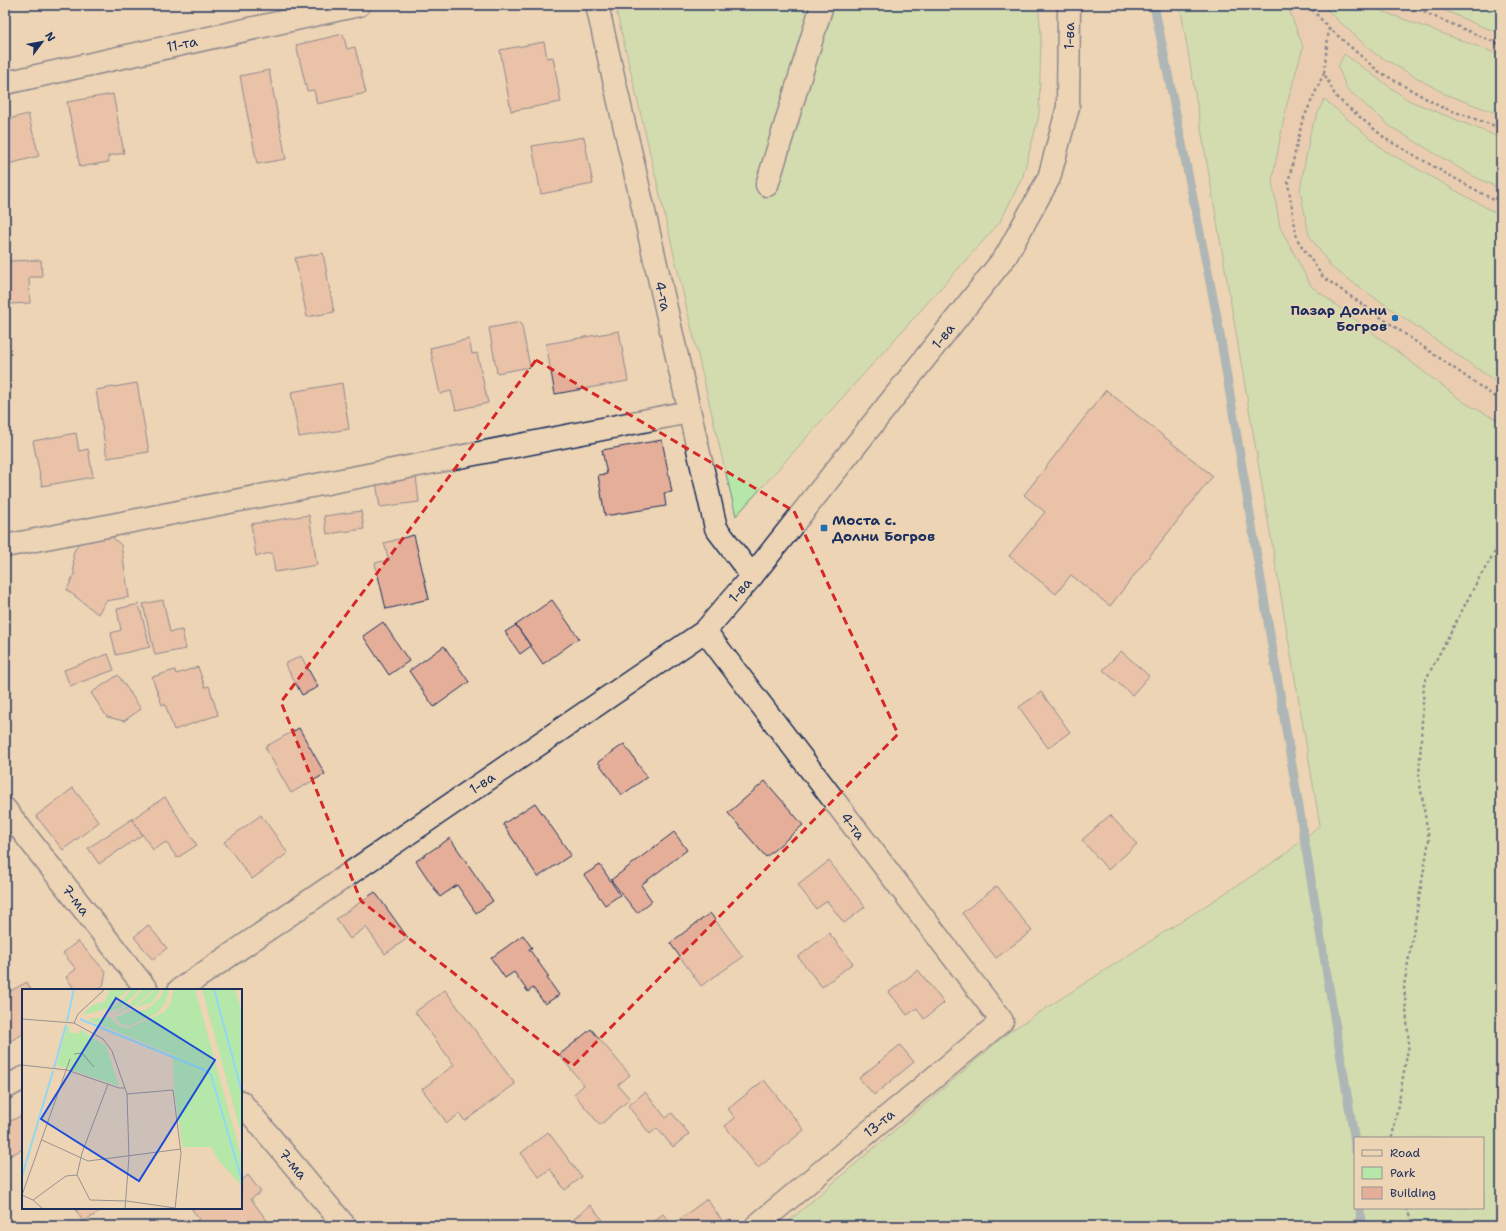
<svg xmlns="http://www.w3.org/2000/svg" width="1506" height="1231" viewBox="0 0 1506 1231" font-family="'Shantell Sans',sans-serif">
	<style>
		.built { fill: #e6c6aa }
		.green { fill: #b4e7a8; stroke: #688b83; fill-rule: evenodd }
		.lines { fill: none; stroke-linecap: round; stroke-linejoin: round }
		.stream { stroke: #6294b7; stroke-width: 9 }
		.building { fill: #e4ae99; stroke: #1b2f5e }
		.street-casing { stroke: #1b2f5e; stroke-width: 25 }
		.secondary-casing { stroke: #1b2f5e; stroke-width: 25 }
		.path { stroke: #1b2f5e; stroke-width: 2.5; stroke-dasharray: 3 3; stroke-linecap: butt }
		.street { stroke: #ecd4b4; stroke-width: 22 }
		.secondary { stroke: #ecd4b4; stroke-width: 22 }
		.marked { fill: none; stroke: #d62828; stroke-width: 3; stroke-dasharray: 8 5; stroke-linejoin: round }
		.poi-dot { fill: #1f6fb2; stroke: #ecd4b4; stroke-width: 1.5 }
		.labels { text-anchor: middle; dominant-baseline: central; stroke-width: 3; stroke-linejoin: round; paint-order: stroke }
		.street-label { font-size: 14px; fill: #1b2f5e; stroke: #ecd4b4 }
		.poi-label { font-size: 14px; font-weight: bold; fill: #1b2f5e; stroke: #ecd4b4; text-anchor: end }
		.inset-river { fill: none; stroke: #91d8f3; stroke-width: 2 }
		.inset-road { fill: none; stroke: #989292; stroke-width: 1 }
		.view { fill: #1d4ed8; fill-opacity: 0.15; stroke: #1d4ed8; stroke-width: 2 }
		.inset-edge { fill: none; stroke: #1b2f5e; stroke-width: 2 }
	</style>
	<rect width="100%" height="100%" fill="#ecd4b4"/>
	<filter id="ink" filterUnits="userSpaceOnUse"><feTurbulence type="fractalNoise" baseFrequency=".025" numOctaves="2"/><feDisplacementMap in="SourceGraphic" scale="8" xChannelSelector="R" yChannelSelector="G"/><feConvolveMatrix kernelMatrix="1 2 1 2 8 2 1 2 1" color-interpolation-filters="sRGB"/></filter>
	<g filter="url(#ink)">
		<!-- built -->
		<path class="built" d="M1200 5H1501V511L1332 387Z"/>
		<!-- green -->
		<path class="green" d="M615 5H1038L1041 34 1039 115 1023 176 1000 222 736 516Z
			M1180 5H1284L1290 12 1303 47 1286 108 1272 181 1280 227 1311 286 1465 403 1501 422V1226H783L1009 1032 1283 856 1320 825ZM1355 1138H1483V1208H1355Z
			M1325 5H1372L1384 12 1501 55V115L1445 94 1374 53 1328 11Z
			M1433 5H1501V33L1480 26Z
			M1344 54 1408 100 1501 138V189L1471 175 1391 127 1347 89 1338 67Z
			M1324 99 1384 150 1501 216V385L1332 268 1309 235 1300 190 1311 129Z"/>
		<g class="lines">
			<!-- stream -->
			<path class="stream" d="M1154 5 1217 317 1354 1136 1355 1150
				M1360 1208 1361 1226"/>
		</g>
		<!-- building -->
		<path class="building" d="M343 34 347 49 355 47 366 93 317 104 314 90 307 91 296 45Z
			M544 42 547 58 553 57 561 102 511 111 500 50Z
			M269 70 286 159 257 164 240 76Z
			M113 94 124 153 108 156 109 162 80 167 67 102Z
			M28 114 39 156 5 165V120Z
			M584 137 593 184 541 194 532 146Z
			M323 253 334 312 307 317 295 258Z
			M41 260 42 277H29L30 303 9 304 7 261Z
			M521 322 530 367 497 373 489 328Z
			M619 331 628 381 555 394 546 344Z
			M469 339 472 354 477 353 488 403 456 410 451 391 440 394 430 348Z
			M137 383 149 452 107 458 96 390Z
			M342 383 349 429 299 437 291 392Z
			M1106 390 1213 476 1110 606 1071 575 1056 594 1009 556 1045 512 1024 495Z
			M76 433 79 451 88 449 93 477 42 486 33 441Z
			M662 440 672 492 664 493 666 506 605 516 598 475 607 474 602 450Z
			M416 476 419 502 380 507 376 482Z
			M361 511 364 529 327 534 324 516Z
			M309 515 317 565 275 572 272 553 256 556 251 524Z
			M110 535 121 545 129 597 106 601 98 614 67 590 74 574 73 553 80 541Z
			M414 535 429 599 386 609 375 563 389 560 384 543Z
			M163 600 170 632 182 630 186 649 155 655 143 604Z
			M552 600 579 638 543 664 516 625Z
			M139 604 150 647 116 655 111 633 121 630 117 609Z
			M383 622 409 661 389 675 363 636Z
			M516 625 531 646 520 654 505 632Z
			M444 646 469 682 434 707 409 671Z
			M1121 651 1149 676 1132 695 1103 670Z
			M108 654 114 670 70 686 64 670Z
			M301 656 318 687 302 695 285 664Z
			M198 667 205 687 209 686 218 715 174 730 165 704 162 705 152 677 175 670 176 674Z
			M118 675 141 709 124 721 107 717 91 693Z
			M1041 692 1070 732 1048 748 1019 707Z
			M299 728 325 774 291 793 265 747Z
			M624 744 647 777 622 795 598 762Z
			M765 781 803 825 766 857 728 813Z
			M73 788 99 822 63 850 36 816Z
			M165 797 197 845 177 858 166 842 153 850 132 819Z
			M535 803 571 855 538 877 503 824Z
			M261 815 288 853 252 879 224 842Z
			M1110 815 1137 844 1108 870 1082 840Z
			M132 819 142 835 99 864 88 848Z
			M674 832 687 850 641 885 652 901 637 913 611 880Z
			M450 838 493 901 476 913 457 885 440 897 416 861Z
			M829 861 865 907 844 923 827 901 816 909 798 885Z
			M600 865 620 895 605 905 584 875Z
			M997 886 1032 931 996 958 962 913Z
			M375 892 408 938 385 954 366 927 350 939 336 919Z
			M710 913 743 957 701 986 670 943Z
			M148 925 167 948 153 960 134 937Z
			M829 933 853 963 822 987 798 957Z
			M523 935 532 948 529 949 549 977 547 978 559 995 545 1004 533 988 528 992 514 972 505 978 491 958Z
			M78 941 106 972 103 986 98 990H75L66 977 76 969 63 953Z
			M918 970 944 1003 924 1019 917 1008 907 1015 889 992Z
			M27 982 31 990H23V1034L5 1044V994Z
			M445 990 515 1084 465 1121 459 1114 447 1123 422 1089 454 1065 415 1012Z
			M591 1029 630 1075 618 1085 630 1099 600 1125 574 1094 584 1085 559 1055Z
			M900 1045 914 1062 874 1095 859 1078Z
			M764 1080 804 1130 758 1168 725 1126 735 1118 728 1109Z
			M645 1092 666 1118 672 1113 689 1134 673 1147 657 1128 650 1134 628 1106Z
			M22 1115 23 1149 5 1158V1124Z
			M548 1132 582 1177 565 1190 550 1169 539 1177 521 1153Z
			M248 1175 261 1192 251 1199 271 1226H189L199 1219 191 1208H241V1181Z
			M707 1199 725 1225 679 1226 676 1222Z
			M590 1205 608 1226H566Z
			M75 1208H106L83 1222Z
			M663 1214 673 1226H647Z"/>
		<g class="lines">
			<!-- street casing -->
			<g class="street-casing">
				<path id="street" d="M597 5 716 528 752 576
					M5 83 359 5
					M767 185 822 5
					M5 546 689 412
					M705 631 1002 1021 756 1226
					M5 809 147 990
					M241 1102 345 1226"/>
			</g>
			<!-- secondary casing -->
			<g class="secondary-casing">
				<path id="secondary" d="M179 990 705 631 752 576 1006 256 1049 178 1068 107 1069 5
					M5 1088 23 1078"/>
			</g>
			<!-- path -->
			<path class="path" d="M1308 5 1329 28 1378 71 1441 107 1501 128
				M1407 5 1501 45
				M1329 28 1324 73 1336 97 1386 139 1438 169 1501 204
				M1324 73 1302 122 1288 183 1297 239 1323 277 1501 401
				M1392 1138 1409 1044 1404 986 1429 840 1419 778 1424 683 1478 580 1501 542
				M1406 1208 1414 1226"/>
			<!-- street -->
			<use href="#street" class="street"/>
			<!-- secondary -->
			<use href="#secondary" class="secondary"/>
		</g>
	</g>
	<!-- marked area -->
	<path d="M0 0H1506V1231H0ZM536 360 794 511 898 734 573 1066 361 901 281 702Z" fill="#ecd4b4" fill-opacity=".55" fill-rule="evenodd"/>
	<path class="marked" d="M536 360 794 511 898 734 573 1066 361 901 281 702Z"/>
	<!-- markers -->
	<g class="poi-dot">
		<circle cx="1395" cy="318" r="4"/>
		<rect x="820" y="524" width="8" height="8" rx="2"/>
	</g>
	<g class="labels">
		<!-- street labels -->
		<g class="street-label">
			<text transform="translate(1069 36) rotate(-89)">1-ва</text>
			<text transform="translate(182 44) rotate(-12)">11-та</text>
			<text transform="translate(663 296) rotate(77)">4-та</text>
			<text transform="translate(943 336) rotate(-52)">1-ва</text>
			<text transform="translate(740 590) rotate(-50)">1-ва</text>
			<text transform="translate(482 783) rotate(-34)">1-ва</text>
			<text transform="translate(853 826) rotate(53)">4-та</text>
			<text transform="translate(76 900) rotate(52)">7-ма</text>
			<text transform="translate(879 1123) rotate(-40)">13-та</text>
			<text transform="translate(293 1164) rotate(50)">7-ма</text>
		</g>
		<!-- poi labels -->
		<g class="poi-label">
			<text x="1387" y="310">Пазар Долни<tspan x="1387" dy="16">Богров</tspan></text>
			<text x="832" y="520" text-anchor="start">Моста с.<tspan x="832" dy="16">Долни Богров</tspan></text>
		</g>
	</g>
	<!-- overview -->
	<g transform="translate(22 989)">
		<rect width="220" height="220" fill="#ecd4b4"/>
		<path d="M88 0H107L84 20 61 26 69 17 83 12ZM110 0H118L99 19 82 24 101 10ZM121 0H132L114 16 91 26 108 15ZM134 0H138L131 13 113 19ZM142 0H147L144 13 135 24 107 37 99 35 93 29 111 21H124L138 9ZM152 0H173L220 170V197L197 172 189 158H161L152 101 151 66 65 30 88 28 97 37 107 39 142 23 148 16ZM180 0H213L220 23V148ZM45 37 48 38 47 43 56 45 59 41 84 57 97 97 35 76Z" fill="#b4e7a8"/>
		<path class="inset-river" d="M192 0 220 103M58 30 185 82 189 86 220 192M45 32 52 0M32 79 44 36M0 187 31 82"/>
		<path class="inset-road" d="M0 30 52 34 81 50 90 62 105 105 107 168 103 220M52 34 56 25 83 0M52 65 60 64 72 78M0 76 45 81 97 99H103M105 105 151 101 159 164 153 220M20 151 66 172 159 160M0 206 48 70M0 206 11 211 21 220M11 211 44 187 55 186M68 211 55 186 60 164 86 95M68 211 105 212 153 219"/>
		<path class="view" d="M94 9 193 71 117 192 19 130Z"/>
		<rect width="220" height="220" class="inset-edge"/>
	</g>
	<!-- margin -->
	<rect width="1506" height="1231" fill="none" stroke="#ecd4b4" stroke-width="20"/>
	<rect x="10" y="10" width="1486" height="1211" fill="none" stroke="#1b2f5e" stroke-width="1.5" filter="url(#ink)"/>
	<!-- legend -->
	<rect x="1354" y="1137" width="130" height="72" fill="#ecd4b4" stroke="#989292"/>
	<rect x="1362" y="1150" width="20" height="6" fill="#ecd4b4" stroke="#989292"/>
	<text x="1390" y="1157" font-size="12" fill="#1b2f5e">Road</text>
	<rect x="1362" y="1167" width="20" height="12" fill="#b4e7a8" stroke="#989292"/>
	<text x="1390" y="1177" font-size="12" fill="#1b2f5e">Park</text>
	<rect x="1362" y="1187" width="20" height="12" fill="#e4ae99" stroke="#989292"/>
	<text x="1390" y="1197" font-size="12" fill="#1b2f5e">Building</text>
	<!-- north arrow -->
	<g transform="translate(42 42) rotate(58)" stroke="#ecd4b4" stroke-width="3" paint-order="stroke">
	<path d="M0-3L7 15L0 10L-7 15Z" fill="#1b2f5e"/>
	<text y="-6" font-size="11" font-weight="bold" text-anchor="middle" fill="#1b2f5e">N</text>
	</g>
</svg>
